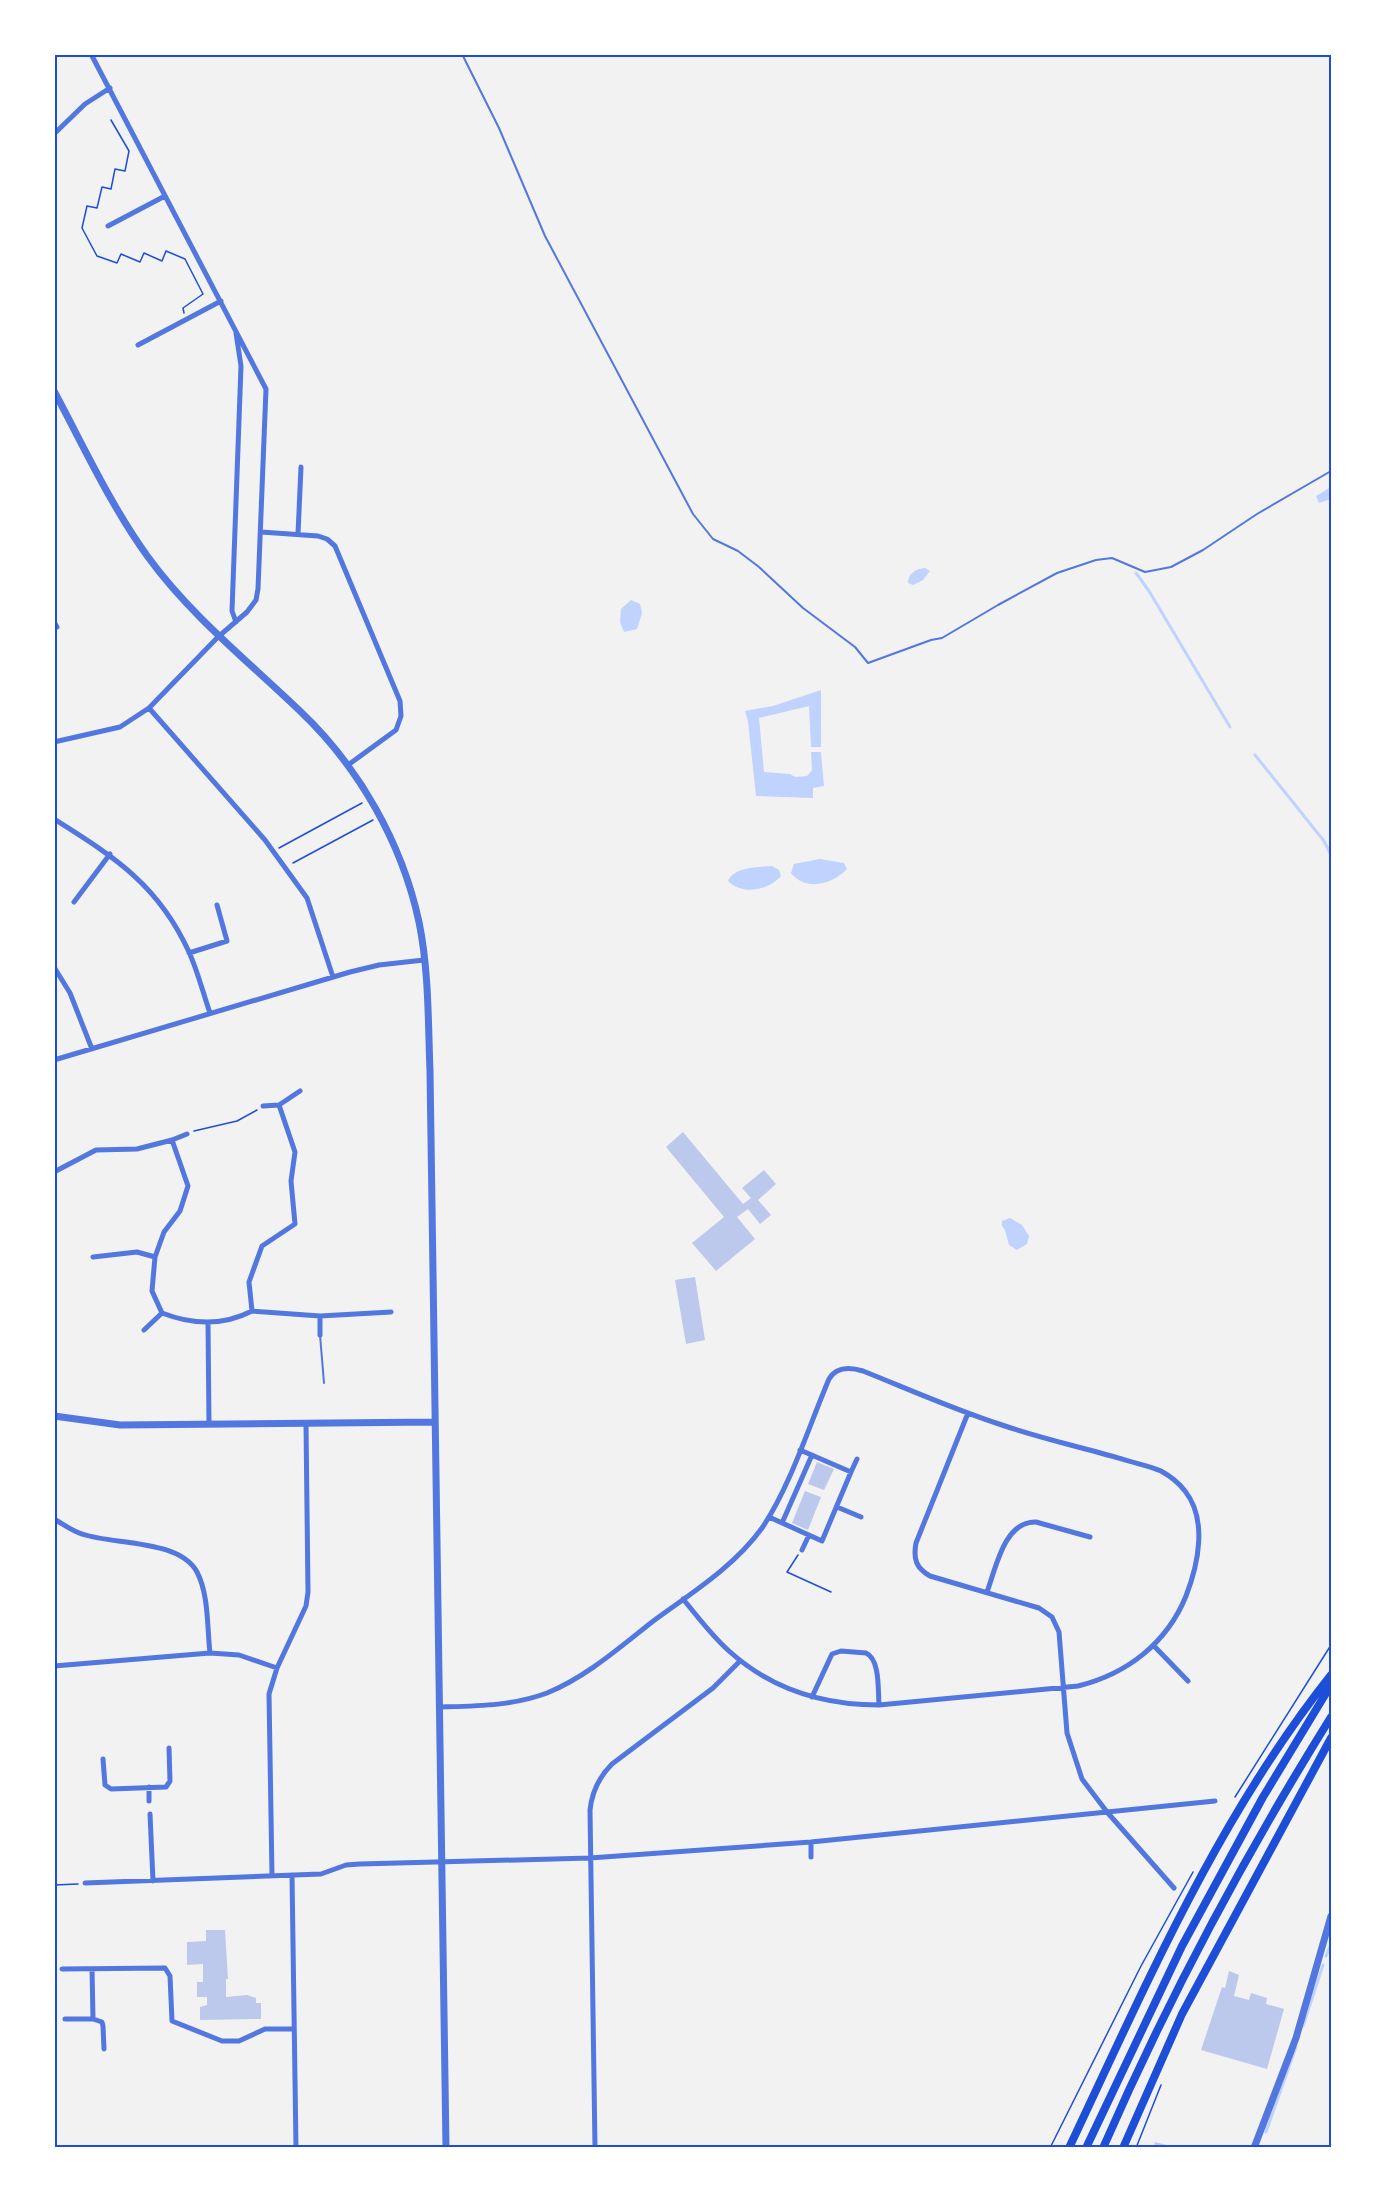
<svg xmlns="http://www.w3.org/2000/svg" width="1385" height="2202" viewBox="0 0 1385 2202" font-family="Poppins,sans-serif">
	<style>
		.water { fill: #bfd3fe }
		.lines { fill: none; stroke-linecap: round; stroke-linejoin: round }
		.stream { stroke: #bfd3fe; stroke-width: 3 }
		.building { fill: #bdc9ec }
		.path { stroke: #1d4ed8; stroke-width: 1.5 }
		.service { stroke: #5277de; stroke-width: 2 }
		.minor { stroke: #5277de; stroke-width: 5 }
		.tertiary { stroke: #5277de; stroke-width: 7 }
		.trunk { stroke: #1d4ed8; stroke-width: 8 }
		.neatline { fill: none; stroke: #1d4ed8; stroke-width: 2 }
	</style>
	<rect width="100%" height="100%" fill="#f2f2f2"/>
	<!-- water -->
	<path class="water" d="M1331 487V499L1319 503 1316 496Z
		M925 568 930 571 923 580 913 585 908 583C908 573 916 569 925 568Z
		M631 600 640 604 642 613 637 629 624 632 620 622 621 609Z
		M821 690V747H811L809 706 759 718 764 772 790 774 795 777 807 776 812 770 811 752H821L824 786 813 788V798L756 796 748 721 745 711 773 706Z
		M820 859 844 863 847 869C833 884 806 892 791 873L794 864Z
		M772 866 779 870 781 876C769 890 743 896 728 881 734 867 758 867 772 866Z
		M1010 1218 1022 1225 1029 1236 1027 1244 1017 1250 1009 1245 1005 1230 1002 1226V1221Z"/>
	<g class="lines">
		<!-- stream -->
		<path class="stream" d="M1136 573 1149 591 1230 727
			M1255 755 1324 841 1331 855
			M1326 1956 1331 1944
			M1303 2026 1323 1965
			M1266 2132 1296 2047"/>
	</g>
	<!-- building -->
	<path class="building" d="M683 1132 743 1204 751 1198 742 1188 764 1170 776 1184 758 1200 771 1215 760 1224 748 1209 737 1217 755 1239 716 1271 692 1243 724 1217 666 1147Z
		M695 1277 705 1340 686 1344 675 1280Z
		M817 1462 834 1469 824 1490 808 1484Z
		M805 1491 821 1497 808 1530 792 1523Z
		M206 1930H225L228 1979H226V1997L247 1995 256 1998V2003H261V2019L200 2020V2007L207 2005V1997H197V1982H203V1964L187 1965V1942L206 1941Z
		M1229 1971 1239 1975 1234 1996 1249 2000 1251 1993 1267 1998 1266 2004 1284 2009 1267 2069 1201 2050 1222 1987 1225 1988Z
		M1155 2142 1174 2147V2148H1154Z"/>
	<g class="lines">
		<!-- path -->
		<path class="path" d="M111 120 129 151 125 171 115 169 111 189 102 187 97 208 87 206 82 228 97 256 117 263 121 254 140 262 144 253 162 261 166 251 185 259 203 294 183 308 184 313
			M279 848 362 803
			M293 863 373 820
			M194 1131 237 1121 257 1110
			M798 1555 787 1572 831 1592
			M1235 1797 1331 1645
			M54 1885 78 1884
			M1050 2148 1141 1966 1193 1872
			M1136 2148 1161 2085"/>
		<!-- service -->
		<path class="service" d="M462 54 499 128 545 236 693 514 713 539 738 551 759 567 803 608 855 647 868 663 931 640 942 638 998 605 1057 573 1096 560 1112 558 1145 572 1171 567 1203 550 1257 514 1331 471
			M320 1335 324 1383"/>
		<!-- minor -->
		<path class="minor" d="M54 134 85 104 110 88
			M108 226 165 196
			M236 333 241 366 232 611 236 622
			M138 345 221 301
			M261 532 318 536 327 539 335 546 400 701 401 716 396 730 348 765
			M298 534 301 467
			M54 622 57 627
			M149 708 265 840 307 898 333 977
			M54 742 120 727 149 708 218 637 247 612 256 600 258 589 266 389 91 54
			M54 819C114 857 158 884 189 952 198 972 203 993 210 1013
			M74 902 110 854
			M189 953 227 941 217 905
			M54 967 70 993 92 1049
			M54 1060 350 972 379 965 424 960
			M263 1106 279 1105 300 1091
			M187 1134 172 1140 188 1186 180 1211 164 1232 155 1257 152 1291 162 1313C193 1325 223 1326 252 1311L249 1282 262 1246 295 1224 291 1181 295 1152 279 1105
			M54 1172 96 1150 137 1149 172 1140
			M93 1257 137 1252 155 1257
			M252 1311 320 1316 391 1312
			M320 1316V1335
			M208 1323 209 1424
			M144 1330 162 1313
			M968 1413 916 1543C913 1559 916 1568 930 1576L1039 1608 1052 1617 1059 1632 1067 1733 1082 1779 1107 1812 1174 1888
			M800 1450 851 1472 857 1459
			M837 1507 861 1517
			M769 1517 822 1541 851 1472
			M54 1519C63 1524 72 1531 82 1534 114 1545 179 1539 197 1572 209 1595 207 1628 210 1653
			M782 1523 812 1455
			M802 1550 809 1535
			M987 1592C996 1568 1004 1521 1036 1522L1090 1537
			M1154 1646 1188 1681
			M54 1666 210 1653 239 1655 277 1668
			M812 1697 832 1654 841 1651 866 1653C880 1659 878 1690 879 1705
			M440 1707C477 1706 512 1706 547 1693 586 1677 619 1648 652 1622 690 1594 734 1567 762 1528 790 1487 809 1426 829 1379 836 1367 850 1367 863 1371 908 1389 953 1409 999 1424 1039 1438 1081 1447 1122 1459 1134 1463 1149 1466 1161 1471 1170 1476 1179 1483 1185 1491 1208 1520 1198 1565 1186 1596 1167 1643 1127 1674 1078 1686L879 1705C824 1705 771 1689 729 1651 712 1636 698 1617 683 1599
			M103 1759 105 1785 111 1789 166 1787 170 1781 169 1748
			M149 1787V1801
			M150 1814 153 1881
			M811 1857V1842
			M272 1875 269 1694 277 1668 306 1606 308 1592 306 1424
			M292 1875 296 2148
			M85 1883 321 1874 346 1865 360 1864 590 1858 811 1842 1215 1801
			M62 1969 165 1968 170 1976 172 2021 222 2041H239L265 2029H294
			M92 1969 93 2019 102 2022 103 2026 104 2049
			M65 2019H93
			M595 2148 590 1810C592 1791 599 1777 612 1764L713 1688 740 1661"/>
		<!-- tertiary -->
		<path class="tertiary" d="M54 391C84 447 111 506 148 557 191 616 248 661 300 711 359 767 402 843 419 922 429 971 428 1021 430 1071L446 2148
			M54 1416 120 1425 435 1422
			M1254 2148 1296 2038 1331 1916"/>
		<!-- trunk -->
		<path class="trunk" d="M1069 2148C1146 1985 1218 1817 1331 1675
			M1086 2148 1182 1946 1263 1797 1331 1685
			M1103 2148C1168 1999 1245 1855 1331 1717
			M1123 2148 1182 2014 1331 1738"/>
	</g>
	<!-- border -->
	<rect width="1385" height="2202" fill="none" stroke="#ffffff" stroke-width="111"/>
	<rect x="56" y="56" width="1274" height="2090" class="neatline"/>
</svg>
